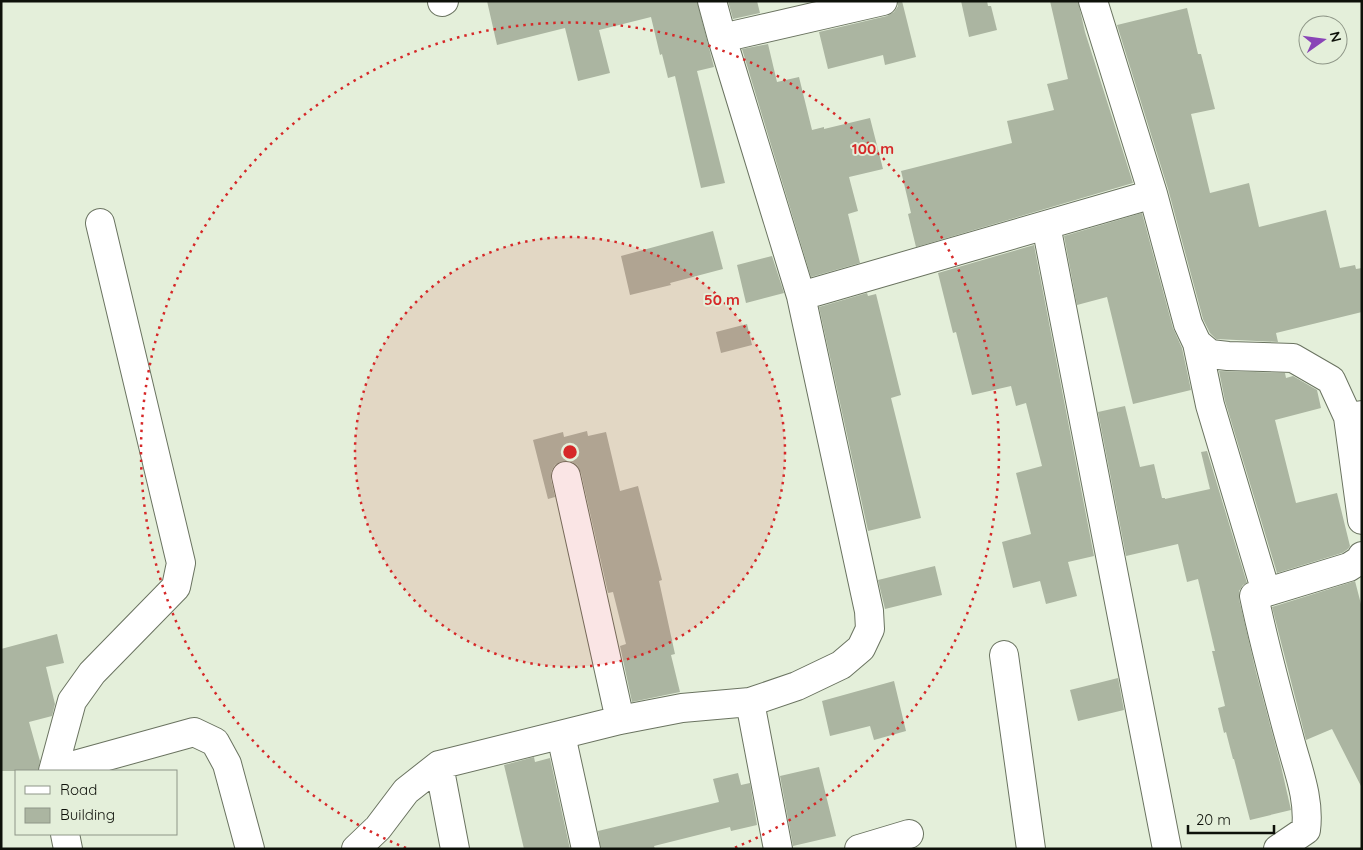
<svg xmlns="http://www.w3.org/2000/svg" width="1363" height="850" viewBox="0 0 1363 850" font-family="Quicksand,sans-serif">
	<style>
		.building { fill: #abb5a1 }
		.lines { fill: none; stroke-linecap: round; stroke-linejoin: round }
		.minor-casing { stroke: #6a7360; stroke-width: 30 }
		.minor { stroke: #fff; stroke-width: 28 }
		.ring { fill: none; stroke: #d62828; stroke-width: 2.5; stroke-dasharray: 2.5 5 }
		.centre { fill: #d62828; stroke: #e4efda; stroke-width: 2.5 }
		.ring-label { font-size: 15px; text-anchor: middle; font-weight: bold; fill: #d62828; stroke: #e4efda; stroke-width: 4; stroke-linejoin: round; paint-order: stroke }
	</style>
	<rect width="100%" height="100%" fill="#e4efda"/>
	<!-- building -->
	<path class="building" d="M487 1H697L714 67 697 71 725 183 701 188 675 76 668 78 662 54 660 55 651 17 599 30 610 73 578 81 565 28 497 45Z
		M728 1H757L760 13 733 19Z
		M898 1H902L916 57 885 65 883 55 828 69 819 32 887 16 894 12 898 6Z
		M961 1H987L988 6H991L997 30 969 37Z
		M1050 1H1078L1085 32 1133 183 916 247 908 214 911 213 901 171 1012 143 1007 121 1054 110 1047 84 1068 79Z
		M1187 8 1198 54H1201L1215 109 1191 114 1210 193 1249 183 1259 227 1326 210 1340 268 1355 265 1356 269 1362 268V312L1276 333 1278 342 1216 339 1210 333 1203 319 1168 189 1117 25Z
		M768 44 777 82 799 77 812 130 824 127V129L870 118 883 169 849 177 858 211 848 214 860 263 811 277 742 49Z
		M1142 213 1173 328 1182 348 1191 390 1133 404 1107 297 1077 305 1064 236Z
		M713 231 723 269 670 283 671 285 630 295 621 256Z
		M1034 245 1094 556 1068 562 1077 596 1046 604 1040 581 1013 588 1002 542 1031 534 1016 473 1042 466 1026 403 1016 406 1011 386 972 395 956 332 953 333 938 273Z
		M772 256 784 293 746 303 737 265Z
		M867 293 868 296 876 294 901 395 891 398 921 518 868 531 819 307Z
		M747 324 752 345 721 353 716 332Z
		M1219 371 1285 373 1286 378 1293 376 1317 390 1321 408 1275 420 1296 503 1337 493 1350 546 1348 549 1342 553 1277 573 1225 401Z
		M1125 406 1140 467 1154 464 1162 498H1165V499L1210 489 1201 452 1207 451 1247 583 1243 585 1239 591V599L1256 672 1281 766 1291 810 1250 820 1234 759H1233L1226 732 1224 733 1218 708 1225 706 1212 651H1215L1198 579 1187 582 1178 544 1126 556 1098 412Z
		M587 431 588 436 606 432 620 491 638 486 662 580 659 581 675 654 671 655 680 692 632 702 620 646 626 644 613 592 608 593 581 473 577 465 570 461H563L555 465 551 472V479L555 497 548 499 533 440 563 432 564 437Z
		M935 566 942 595 885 609 878 580Z
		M1355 581 1362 608V788L1332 729 1306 740 1272 607Z
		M57 634 64 663 46 667 55 704 52 716 29 722 40 761 38 771H1V649Z
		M1118 678 1124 710 1078 721 1070 690Z
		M894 681 906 731 874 740 870 726 830 736 822 701Z
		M534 757 535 762 550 758 570 849H524L504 765Z
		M819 767 836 836 793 846 780 776Z
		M738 773 741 785 750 783 757 825 731 831 730 827 654 846 655 849H601L598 831 719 802 713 779Z"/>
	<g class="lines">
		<!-- minor casing -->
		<g class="minor-casing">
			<path id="minor" d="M712 1 722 38
				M1093 1 1153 194 1188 324 1197 343 1210 354 1228 356 1293 358 1331 380 1348 417 1362 415
				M442 2 444 1
				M1046 225 1167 849
				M801 296 1153 194
				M1197 343 1210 405 1266 592
				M1348 417 1362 520
				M566 476 620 720
				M1004 655 1031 849
				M750 702 778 849
				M561 735 586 849
				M439 765 455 849
				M53 771 72 701 92 673 176 587 181 563 100 223
				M53 771 194 732 215 742 227 764 250 849
				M65 834 68 849
				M356 849 378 828 406 791 439 765 620 720 682 708 750 702 797 686 841 665 861 648 870 629 869 611 801 296 722 38 883 1
				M859 849 909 834
				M1278 849 1306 830C1310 799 1298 770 1290 740 1277 692 1264 644 1254 596L1349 567 1360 560 1362 556"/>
		</g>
		<!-- minor -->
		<use href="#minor" class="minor"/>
	</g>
	<!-- distance rings -->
	<circle cx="570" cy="452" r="215" fill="#d62828" fill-opacity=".12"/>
	<g class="ring">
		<circle cx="570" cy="452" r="215"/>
		<path d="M406 848A429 429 0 1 1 734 848"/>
	</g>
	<circle cx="570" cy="452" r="8" class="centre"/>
	<g class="ring-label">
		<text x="873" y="154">100 m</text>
		<text x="722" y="305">50 m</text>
	</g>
	<!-- border -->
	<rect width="1363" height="850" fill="none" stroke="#0e110a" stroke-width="5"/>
	<!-- legend -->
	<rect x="15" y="770" width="162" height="65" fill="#e4efda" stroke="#8e9687"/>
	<rect x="25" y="786" width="25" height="8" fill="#ffffff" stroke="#8e9687"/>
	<text x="60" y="795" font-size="15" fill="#0e110a">Road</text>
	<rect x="25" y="808" width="25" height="15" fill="#abb5a1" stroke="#8e9687"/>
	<text x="60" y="820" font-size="15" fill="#0e110a">Building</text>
	<!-- north arrow -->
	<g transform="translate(1323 40) rotate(76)"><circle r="24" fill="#e4efda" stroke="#8e9687"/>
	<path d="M0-4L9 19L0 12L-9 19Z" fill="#8944b7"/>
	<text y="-8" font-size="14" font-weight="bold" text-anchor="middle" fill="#0e110a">N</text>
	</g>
	<!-- scale -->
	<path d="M1188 825v8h86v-8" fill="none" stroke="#0e110a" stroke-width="2.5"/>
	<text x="1196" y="825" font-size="15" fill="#0e110a" stroke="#e4efda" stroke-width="4" paint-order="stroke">20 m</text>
</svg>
